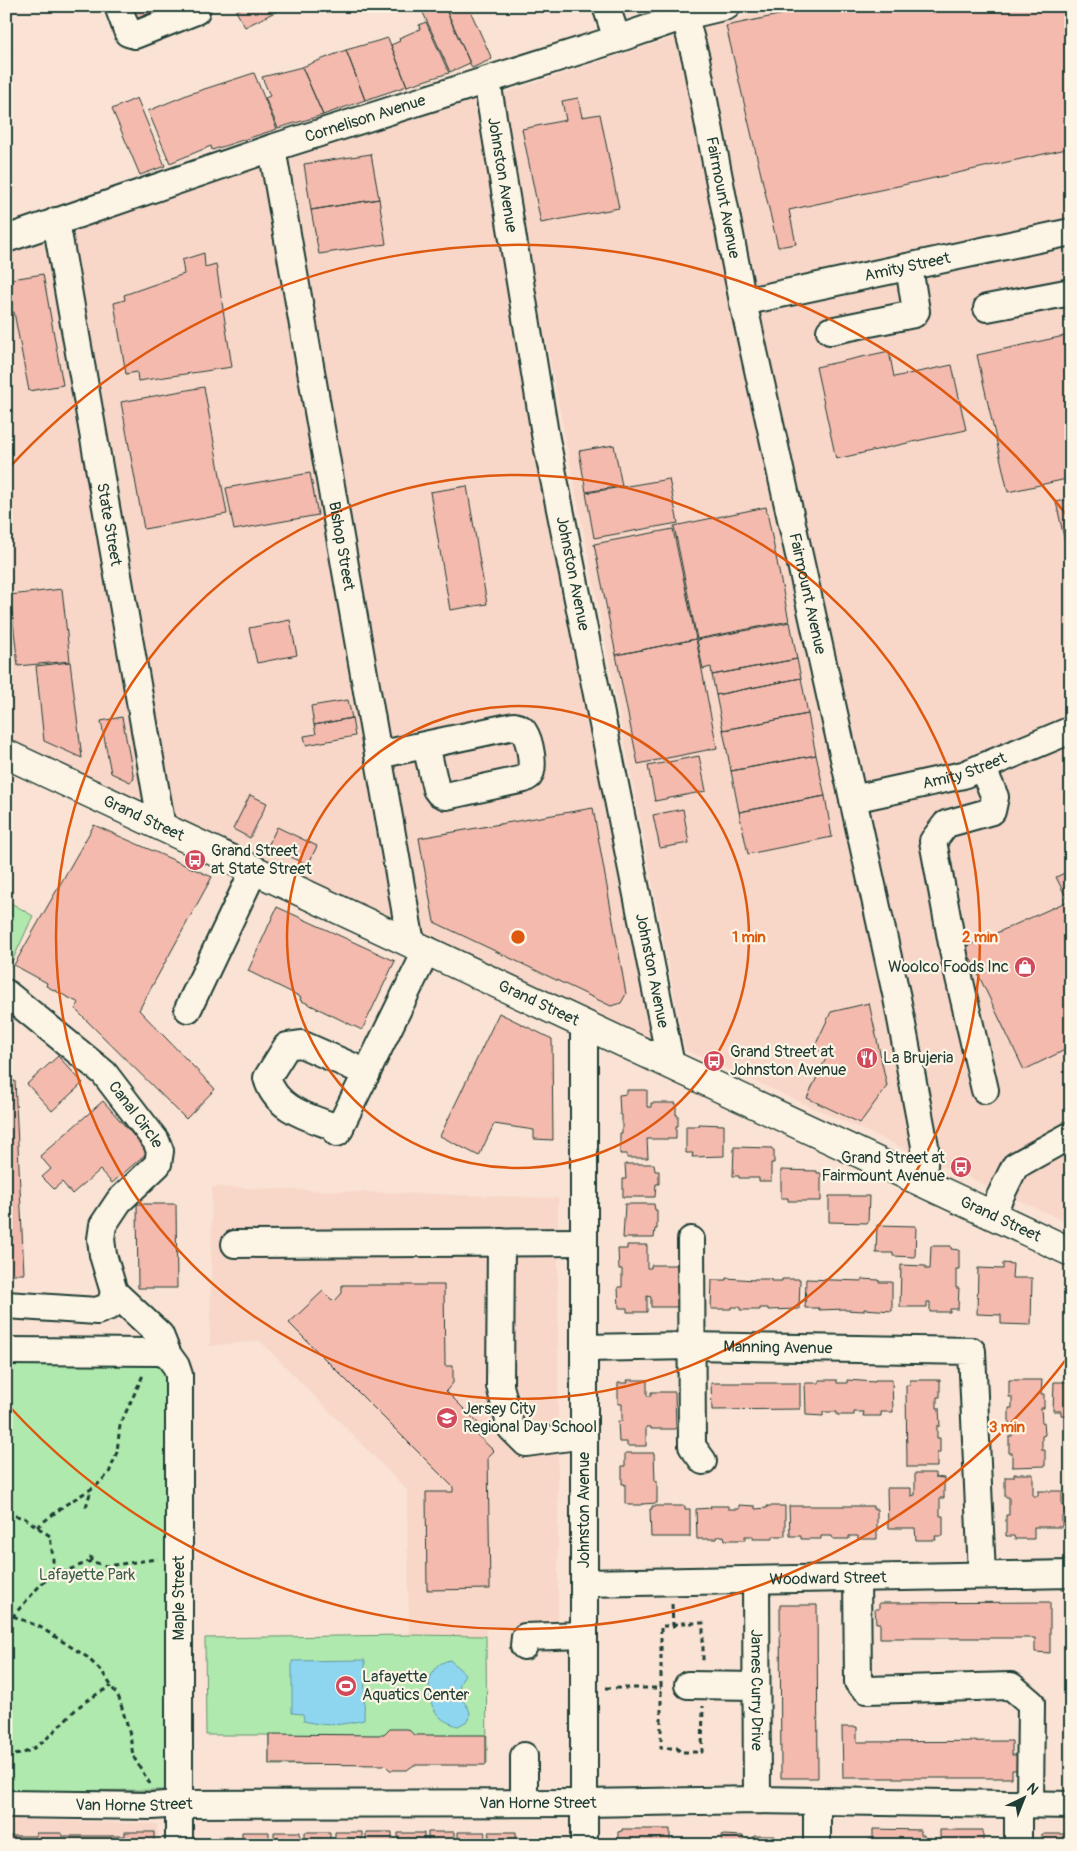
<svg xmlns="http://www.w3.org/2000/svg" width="1077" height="1851" viewBox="0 0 1077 1851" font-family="Pangolin,sans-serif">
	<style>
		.built { fill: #f8d7c9 }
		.green { fill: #afe9ad; stroke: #679370 }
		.water { fill: #8ed6f0; stroke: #6299a5 }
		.building { fill: #f4baae; stroke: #1f3d34 }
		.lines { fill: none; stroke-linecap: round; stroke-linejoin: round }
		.minor-casing { stroke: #1f3d34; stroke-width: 30 }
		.major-casing { stroke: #1f3d34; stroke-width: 31 }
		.path { stroke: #1f3d34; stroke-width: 3; stroke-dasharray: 5 4; stroke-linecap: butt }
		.minor { stroke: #fcf5e5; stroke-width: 26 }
		.major { stroke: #fcf5e5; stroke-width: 28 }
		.ring { fill: none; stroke: #de580e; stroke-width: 2.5 }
		.labels { text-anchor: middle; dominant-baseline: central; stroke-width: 4.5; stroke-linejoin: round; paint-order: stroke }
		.street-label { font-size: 16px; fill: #1f3d34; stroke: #fcf5e5 }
		.poi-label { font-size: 16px; fill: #1f3d34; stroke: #fcf5e5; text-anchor: start }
		.park-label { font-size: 16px; fill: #3c5f4c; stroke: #fcf5e5 }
		.centre { fill: #de580e; stroke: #fcf5e5; stroke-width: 2.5 }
		.ring-label { font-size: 15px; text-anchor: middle; font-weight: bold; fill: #de580e; stroke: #fcf5e5; stroke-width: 4.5; stroke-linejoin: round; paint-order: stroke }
	</style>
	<rect width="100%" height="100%" fill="#fae3d4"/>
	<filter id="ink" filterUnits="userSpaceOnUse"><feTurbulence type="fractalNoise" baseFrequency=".02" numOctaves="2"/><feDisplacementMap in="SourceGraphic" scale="10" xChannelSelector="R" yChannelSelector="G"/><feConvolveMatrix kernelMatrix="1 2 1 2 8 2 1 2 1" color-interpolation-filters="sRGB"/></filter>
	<g filter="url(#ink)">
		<!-- built -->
		<path class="built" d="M792 6H1071V1224L685 1050 498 95 711 25Z
			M472 88 661 1048 6 738V247Z
			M212 1187 558 1198V1626L486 1628V1636L409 1635 407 1490 260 1341 210 1346Z
			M6 1819 157 1824 158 1845H6Z"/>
		<!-- green -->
		<path class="green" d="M6 900 33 916 9 968 6 966Z
			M6 1360H168L166 1790 6 1791Z
			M409 1635 486 1636 487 1763 269 1765V1735H206L205 1638Z"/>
		<!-- water -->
		<path class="water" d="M365 1660 364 1720C341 1725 327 1727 304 1721L303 1714 292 1713V1661Z
			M450 1660 465 1674C462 1680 457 1687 460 1694 463 1705 473 1707 469 1720L458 1726C451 1724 443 1721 438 1715 424 1699 425 1665 450 1660Z"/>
		<!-- building -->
		<path class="building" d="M131 6H165L136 19Z
			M246 6H275L277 11 245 27 236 11Z
			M420 6H444L470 63 450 72Z
			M450 6H468L492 59 472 68 447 11 451 9Z
			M822 6H1071V148L789 210 796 244 778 247 726 26Z
			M426 22 449 73 407 86 391 45 400 41 399 38 420 29 419 25Z
			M6 35 12 52 6 54Z
			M388 38 407 86 365 100 346 50Z
			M346 50 365 100 323 115 302 67Z
			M302 67 323 115 278 128 265 98 270 96 262 77Z
			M254 73 277 129 212 150 211 146 170 163 148 111 189 94Z
			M137 98 165 166 140 175 112 109Z
			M578 98 582 117 600 114 619 208 541 223 522 129 566 120 562 101Z
			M371 154 379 199 311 210 304 164Z
			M379 199 386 244 319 254 311 210Z
			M204 253 205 267 216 264 232 367 138 381 137 372 126 374 114 303 125 300 124 295 184 274 182 260Z
			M43 274 63 385 29 391 14 312 6 314V280Z
			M1064 336 1071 365V478L1008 492 977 355Z
			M889 351 894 377 952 365 966 430 836 459 816 367Z
			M204 387 227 514 144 529 121 402Z
			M614 445 622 486 586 492 579 451Z
			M310 473 318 515 234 530 226 488Z
			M669 479 678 523 594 538 586 493Z
			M467 486 487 604 450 610 430 492Z
			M1071 499V569L1056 502Z
			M766 507 789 621 697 639 674 526Z
			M673 529 696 639 616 655 594 544Z
			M62 589 70 661 18 666 10 595Z
			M290 620 297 655 257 663 249 628Z
			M790 622 797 659 712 675 711 667 703 669 697 640Z
			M696 639 717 748 638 764 616 655Z
			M797 659 801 678 716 695 712 675Z
			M70 662 82 758 44 741 36 666Z
			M801 678 808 714 723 730 716 695Z
			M348 700 352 718 314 725 311 706Z
			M808 714 816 755 731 771 723 730Z
			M122 717 134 779 130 782 111 773 101 721Z
			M352 718 355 736 306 745 304 736 316 734 314 725Z
			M816 755 825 796 739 812 731 771Z
			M699 756 706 791 655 801 648 766Z
			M250 795 267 803 250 838 233 829Z
			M825 796 832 837 748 854 739 812Z
			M593 808 626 994 621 1003 611 1006 434 922 419 838Z
			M683 809 689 843 660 848 653 815Z
			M94 825 212 877 139 1010 215 1089 186 1119 75 1009 79 1003 46 986 47 983 14 965Z
			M277 827 317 846 308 865 268 846Z
			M1071 870V1047L1024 1070 965 947 1068 901 1056 877Z
			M277 907 395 961 362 1030 300 1000 301 997 248 971Z
			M869 1003 887 1086 860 1123 807 1098 828 1054 814 1048 831 1012Z
			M499 1013 552 1039 553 1140 534 1139V1130L494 1124 479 1156 440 1136Z
			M6 1044H10L11 1065H6V1073Z
			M58 1056 83 1083 52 1111 27 1084Z
			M6 1081H15L24 1274H6Z
			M627 1090H647V1107H651V1103H676V1115H678V1126H676V1139H647L648 1158H627V1154H620V1133H622V1115H620L619 1095 627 1094Z
			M103 1101 148 1152 112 1183 100 1170 72 1194 62 1182 54 1189 42 1177 51 1169 40 1156Z
			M699 1124 724 1125V1156L692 1157 693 1153H686V1126H699Z
			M734 1147 772 1148V1150H774V1163H771V1181H759V1178H739V1176H733Z
			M625 1164H654L655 1171H659V1184H656L655 1197H623V1179H626Z
			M781 1170 817 1171V1173H821V1201H788V1198H781Z
			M829 1196H869L868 1223 829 1222Z
			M137 1204H176L177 1288H138Z
			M625 1204H654L655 1210H657V1229H655L654 1238H623Z
			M877 1225 916 1226 915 1257 893 1256V1253H876Z
			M627 1245H647V1268H651V1265H678V1307H651V1297L647 1296V1312H627V1308H619L618 1287H622V1269H619L618 1249H627Z
			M931 1246H951V1249L959 1250V1269H956V1288H959L958 1309H950V1312H930V1302H927V1307H900L901 1265 926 1266V1269H930Z
			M1003 1263 1013 1264 1012 1278H1032L1031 1325 1001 1324V1315L977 1314 978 1268 1003 1269Z
			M726 1278 754 1280V1279H771V1281H782V1279H800L799 1309 768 1310V1308H760V1310H740V1307H731V1309H711L712 1280H726Z
			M806 1279 862 1281V1279L879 1280V1282H892V1311L864 1309V1311L845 1310V1309L819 1310V1308H805Z
			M342 1285H444L445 1366H453V1383L446 1391 478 1423 472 1430 494 1451 488 1457 490 1589 427 1590 426 1492H453V1487L289 1323 323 1291 334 1302 342 1293Z
			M627 1380H647V1396H651V1392H675L676 1429H651V1427H646V1446H627V1442H619L618 1421H622V1404H618V1383H628Z
			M819 1380H837V1383H847V1380L875 1382V1380H892L893 1412H881V1416H863L864 1412H854V1415H837V1412H823V1416L806 1415 805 1383H819Z
			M910 1380H940V1397H937V1408H939L940 1426H937V1438H940V1453H937V1467H907L906 1385H910Z
			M1009 1380H1042L1041 1394H1044V1408H1041L1042 1423 1044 1422 1045 1435 1042 1436V1450H1045V1466L1012 1467V1453H1009V1436H1012V1425H1009V1408H1012V1397H1009Z
			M1054 1382H1071V1416L1061 1415V1411H1053Z
			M711 1383H800V1409L712 1410Z
			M625 1453H654L655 1481H657V1503L642 1504V1505H628V1504L625 1503V1484H622V1466H625Z
			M915 1473H935V1477L944 1478V1498H940V1516H943V1536H935L936 1540H916L915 1528H888L887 1488H911V1496L915 1495Z
			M1014 1474H1033V1496H1038V1491H1062V1506H1065V1516H1062V1527H1034V1539H1015L1014 1536H1006V1515H1009V1497H1005V1477H1014Z
			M739 1505 755 1506V1509L767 1508V1506H785V1536H773V1539H753V1536H745V1540H725L724 1536 716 1537V1539H697L696 1509 711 1508 710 1506H728V1509H739Z
			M652 1506H685V1509H690V1537H651L650 1509H652Z
			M789 1506H873V1509H877V1539H858V1536H849V1539H833L832 1536H821V1539H801V1536H790Z
			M1050 1602V1653L1035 1652V1638H880V1623H876L875 1609H879V1603Z
			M780 1605H817L818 1778H781Z
			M842 1727H857V1742L1012 1741V1755H1017V1770H1012V1778H843Z
			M390 1729H408L414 1735H486V1765H414L407 1770H390L385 1765 269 1764V1734L384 1735Z
			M622 1829H670V1845H618V1832L622 1831Z
			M873 1829 921 1830V1835H924V1845H867L870 1838 873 1839Z
			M940 1830H983V1845H936V1842H940Z
			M125 1832H154V1845H6V1836H36V1833H62V1836H125Z
			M242 1832H269V1845H242Z
			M274 1832H300V1845H274Z
			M305 1832H330V1845H305Z
			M335 1832H362V1845H335Z
			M366 1832H392V1845H366Z
			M428 1832H454V1845H428Z
			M458 1832H485L484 1845H458Z
			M489 1832H516V1845H489Z
			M398 1833H424V1845H398Z
			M1042 1834H1071V1845H1042Z
			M722 1835 743 1836V1845H722Z
			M754 1836H775V1845H754Z
			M218 1837H232L233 1841H235V1845H210V1841H218Z
			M523 1841H553V1845H523Z"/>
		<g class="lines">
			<!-- minor casing -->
			<g class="minor-casing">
				<g id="minor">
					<path d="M118 6 128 33 135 35 196 11 197 6"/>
					<path d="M606 6 617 39"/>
					<path id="s1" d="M682 6 696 59 743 302 897 998 925 1146 923 1183"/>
					<path id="s2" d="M487 81 545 434 671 1065"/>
					<path id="s3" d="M272 148 411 943"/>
					<path id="s4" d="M56 221 162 827"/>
					<path id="s5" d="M6 239 272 148 617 39 685 16 727 6"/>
					<path id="s6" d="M743 302 1071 232"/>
					<path d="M987 308 1071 292"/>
					<path d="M830 331 914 314 916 311 909 267"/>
					<path d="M378 755 514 726C519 727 522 728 524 732 530 741 535 768 529 776L524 779 446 796 439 793 436 789 426 745"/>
					<path d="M982 767 995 797 992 811 946 824 933 841 955 960 985 1090"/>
					<path id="s7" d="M853 799 963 775 1071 730"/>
					<path id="s8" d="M6 993 104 1073 156 1141 160 1151 158 1164 119 1201 103 1225 101 1239 103 1255 114 1292 110 1306 97 1311 6 1305"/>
					<path d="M188 1009 254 870"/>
					<path d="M584 1024V1845"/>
					<path d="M340 1129C312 1118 276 1111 267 1078L287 1046 301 1044 367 1073"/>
					<path d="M337 1133 427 950"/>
					<path d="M991 1215 1015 1166 1071 1135"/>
					<path d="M691 1240 692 1446 703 1461"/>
					<path d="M501 1242 500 1386 511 1428 526 1443 584 1435"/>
					<path d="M235 1244 584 1242"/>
					<path d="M114 1292 160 1335 168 1355 176 1366 179 1375V1845"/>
					<path id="s9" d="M584 1348 691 1346 972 1351 982 1575"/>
					<path d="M6 1351 159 1352 168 1355"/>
					<path d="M857 1577 858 1682 867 1690 1011 1686 1031 1703 1030 1804"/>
					<path id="s10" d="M756 1580 757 1800"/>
					<path id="s11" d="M584 1583 1071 1574"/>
					<path d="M524 1646 525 1637 584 1635"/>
					<path d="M688 1685 756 1686"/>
					<path d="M524 1756V1803"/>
					<path id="s12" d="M6 1804 152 1806 179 1804 585 1803 757 1800 1071 1805"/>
					<path d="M817 1845V1801"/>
					<path d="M1018 1845V1804"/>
				</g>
			</g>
			<!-- major casing -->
			<g class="major-casing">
				<g id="major">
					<path id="s13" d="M6 754 1071 1252"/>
				</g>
			</g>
			<!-- path -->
			<path class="path" d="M86 1507 91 1490
				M6 1515 23 1517 50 1536 53 1558V1576L42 1583 13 1616 6 1619
				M37 1527 65 1505 96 1486 109 1473 117 1452 120 1425 144 1373
				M91 1561V1552
				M53 1576 91 1561 106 1566 157 1559
				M672 1604 673 1626H661V1748H677L680 1752H702L703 1706
				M13 1616 40 1627 87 1657 103 1673 119 1698 130 1735 133 1756 150 1784
				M673 1626 678 1623H703V1663
				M606 1688H661
				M6 1755C39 1758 58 1723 81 1705 90 1698 101 1692 111 1686"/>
			<!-- minor -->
			<use href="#minor" class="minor"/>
			<!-- major -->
			<use href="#major" class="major"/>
		</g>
	</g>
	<!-- distance rings -->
	<g class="ring">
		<circle cx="518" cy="937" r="231"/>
		<circle cx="518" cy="937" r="462"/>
		<path d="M1071 1353A692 692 0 0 1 8 1405M8 469A692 692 0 0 1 1071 521"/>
	</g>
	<!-- icons -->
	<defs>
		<g id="bus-disc" transform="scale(1.125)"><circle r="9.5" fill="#d1495b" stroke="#fcf5e5"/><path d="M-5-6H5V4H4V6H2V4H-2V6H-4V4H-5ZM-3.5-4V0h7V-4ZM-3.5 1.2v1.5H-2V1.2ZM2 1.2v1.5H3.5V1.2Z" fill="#fff"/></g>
		<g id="shop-disc" transform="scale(1.125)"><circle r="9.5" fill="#d1495b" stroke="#fcf5e5"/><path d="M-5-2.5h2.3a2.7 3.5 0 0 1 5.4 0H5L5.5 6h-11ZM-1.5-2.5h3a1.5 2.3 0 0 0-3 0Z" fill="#fff"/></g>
		<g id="restaurant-disc" transform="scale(1.125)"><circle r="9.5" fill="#d1495b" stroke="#fcf5e5"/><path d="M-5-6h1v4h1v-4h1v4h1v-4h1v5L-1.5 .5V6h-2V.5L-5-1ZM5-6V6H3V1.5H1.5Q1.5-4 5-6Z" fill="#fff"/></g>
		<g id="school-disc" transform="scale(1.125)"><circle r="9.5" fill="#d1495b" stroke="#fcf5e5"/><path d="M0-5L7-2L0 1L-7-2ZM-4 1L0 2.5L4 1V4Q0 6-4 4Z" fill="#fff"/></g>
		<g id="stadium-disc" transform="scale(1.125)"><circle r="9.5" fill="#d1495b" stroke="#fcf5e5"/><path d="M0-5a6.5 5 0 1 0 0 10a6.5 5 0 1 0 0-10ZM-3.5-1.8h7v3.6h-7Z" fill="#fff"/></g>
	</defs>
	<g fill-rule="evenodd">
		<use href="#bus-disc" x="195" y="860"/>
		<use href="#shop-disc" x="1025" y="967"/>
		<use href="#restaurant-disc" x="867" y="1058"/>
		<use href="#bus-disc" x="714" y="1061"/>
		<use href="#bus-disc" x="961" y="1167"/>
		<use href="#school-disc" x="447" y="1418"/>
		<use href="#stadium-disc" x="346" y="1686"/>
	</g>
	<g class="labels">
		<!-- street labels -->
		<g class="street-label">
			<text stroke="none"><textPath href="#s5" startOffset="379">Cornelison Avenue</textPath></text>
			<text stroke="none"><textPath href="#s2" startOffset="95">Johnston Avenue</textPath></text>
			<text stroke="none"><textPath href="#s1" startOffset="196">Fairmount Avenue</textPath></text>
			<text stroke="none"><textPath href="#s6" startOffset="168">Amity Street</textPath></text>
			<text stroke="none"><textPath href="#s4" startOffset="308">State Street</textPath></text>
			<text stroke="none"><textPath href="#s3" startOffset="404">Bishop Street</textPath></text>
			<text stroke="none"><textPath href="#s2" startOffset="500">Johnston Avenue</textPath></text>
			<text stroke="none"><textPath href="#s1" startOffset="601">Fairmount Avenue</textPath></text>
			<text stroke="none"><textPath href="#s7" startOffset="115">Amity Street</textPath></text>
			<text stroke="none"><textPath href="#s13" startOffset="152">Grand Street</textPath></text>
			<text stroke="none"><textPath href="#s2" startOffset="905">Johnston Avenue</textPath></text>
			<text stroke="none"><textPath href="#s13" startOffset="588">Grand Street</textPath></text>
			<text stroke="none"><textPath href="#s8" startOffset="179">Canal Circle</textPath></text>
			<text stroke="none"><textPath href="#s13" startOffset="1098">Grand Street</textPath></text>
			<text stroke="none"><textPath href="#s9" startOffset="194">Manning Avenue</textPath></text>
			<text transform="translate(584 1510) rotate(-90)">Johnston Avenue</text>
			<text stroke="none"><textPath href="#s11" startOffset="244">Woodward Street</textPath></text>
			<text transform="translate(179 1598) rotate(-90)">Maple Street</text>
			<text stroke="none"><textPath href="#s10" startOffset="110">James Curry Drive</textPath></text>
			<text stroke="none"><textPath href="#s12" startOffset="532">Van Horne Street</textPath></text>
			<text stroke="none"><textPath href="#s12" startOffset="128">Van Horne Street</textPath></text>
		</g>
		<!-- poi labels -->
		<g class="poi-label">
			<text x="211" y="851">Grand Street<tspan x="211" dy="18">at State Street</tspan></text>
			<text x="1009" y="967" text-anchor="end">Woolco Foods Inc</text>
			<text x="730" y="1052">Grand Street at<tspan x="730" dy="18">Johnston Avenue</tspan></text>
			<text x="883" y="1058">La Brujeria</text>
			<text x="945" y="1158" text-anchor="end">Grand Street at<tspan x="945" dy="18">Fairmount Avenue</tspan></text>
			<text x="463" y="1409">Jersey City<tspan x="463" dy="18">Regional Day School</tspan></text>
			<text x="362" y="1677">Lafayette<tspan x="362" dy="18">Aquatics Center</tspan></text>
		</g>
		<!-- park labels -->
		<g class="park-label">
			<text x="87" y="1575">Lafayette Park</text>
		</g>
	</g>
	<circle cx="518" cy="937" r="8" class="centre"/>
	<g class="ring-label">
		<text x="749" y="942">1 min</text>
		<text x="980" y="942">2 min</text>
		<text x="1007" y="1432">3 min</text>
	</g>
	<!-- margin -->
	<rect width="1077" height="1851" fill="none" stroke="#fcf5e5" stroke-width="25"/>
	<rect x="12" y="12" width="1052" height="1826" fill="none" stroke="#1f3d34" stroke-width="2" filter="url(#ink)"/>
	<!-- north arrow -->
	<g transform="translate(1024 1798) rotate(43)" stroke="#fcf5e5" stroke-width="4" paint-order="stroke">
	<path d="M0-4L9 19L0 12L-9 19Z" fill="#1f3d34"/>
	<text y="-8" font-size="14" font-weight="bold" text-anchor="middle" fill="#1f3d34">N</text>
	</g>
</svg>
